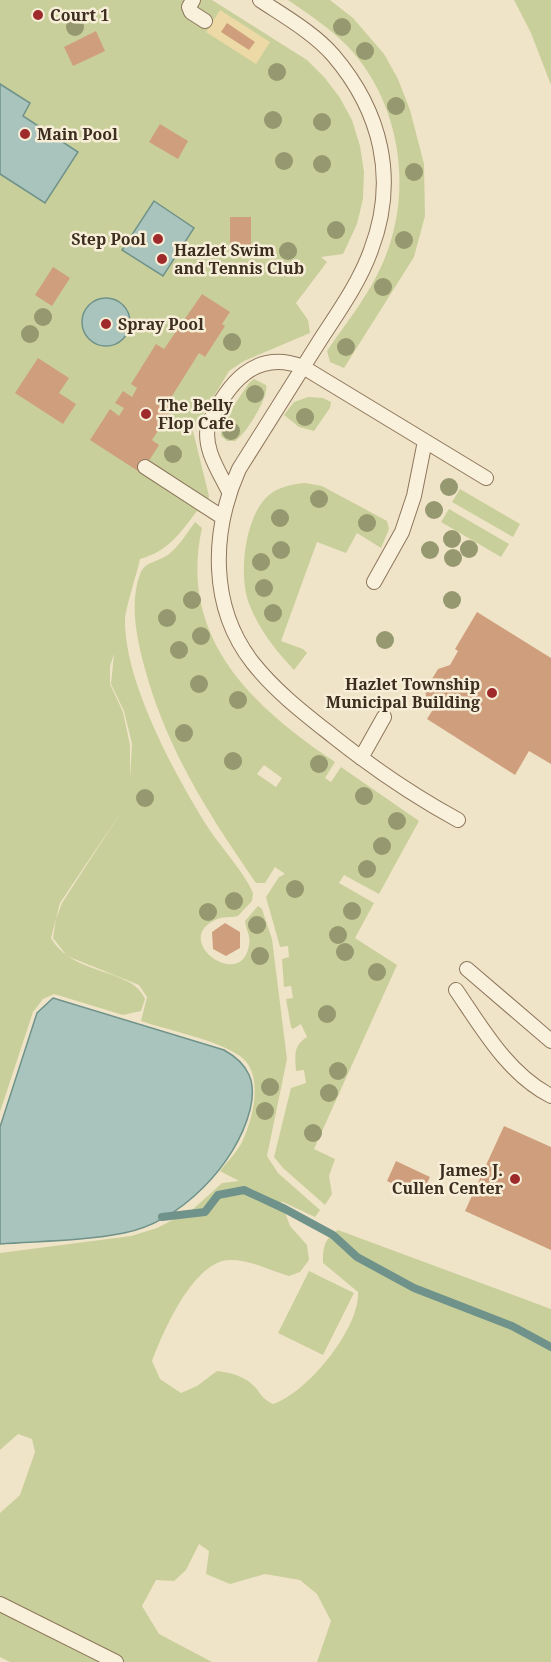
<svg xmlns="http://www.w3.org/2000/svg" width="551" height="1662" viewBox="0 0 551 1662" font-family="'Noto Serif',serif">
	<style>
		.green { fill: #c9cf9b; fill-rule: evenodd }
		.sand { fill: #ecd9a5 }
		.water { fill: #a9c4bc; stroke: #6f938a; stroke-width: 1.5 }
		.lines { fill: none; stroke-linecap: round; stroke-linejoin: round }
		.stream { stroke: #6f938a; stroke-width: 8 }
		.building { fill: #cf9f7d }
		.service-casing { stroke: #8d765c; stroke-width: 16 }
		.service { stroke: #faf1dc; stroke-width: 14 }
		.tree { fill: #96986f }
		.poi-dot { fill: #9e2a2b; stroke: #f7eed8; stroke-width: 2 }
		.labels { text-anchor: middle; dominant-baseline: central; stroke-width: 5; stroke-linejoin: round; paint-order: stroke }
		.poi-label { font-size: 16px; font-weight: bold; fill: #3d2e20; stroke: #f7eed8; text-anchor: start }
	</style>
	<rect width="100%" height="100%" fill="#f0e4c8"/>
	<!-- green -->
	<path class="green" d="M0 0H212L307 60 325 78 340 98 352 120 360 146 364 172 363 199 357 224 343 254 321 257 327 262 296 303 308 320 310 333 244 361 229 371 193 431 209 496 205 515 197 511C180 533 169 551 140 559 137 574 125 609 125 621 125 684 176 777 209 829 221 847 246 875 253 893L252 901 238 916C230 918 222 916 215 920 171 941 242 992 249 945 251 936 246 930 245 921L258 906 262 909 272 939 287 1059 267 1156 278 1173 320 1210 315 1217 281 1201 290 1226 307 1245 309 1260 300 1272 289 1276C272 1271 250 1260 231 1260 194 1259 163 1332 152 1361L160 1379 181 1393 197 1386 217 1371C232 1373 245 1376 256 1388 262 1396 263 1399 273 1404 306 1394 360 1329 358 1292L323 1263C323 1247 324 1239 338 1230L551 1309V1662H317L331 1621 317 1594 300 1580 265 1574 230 1584 206 1574 209 1551 199 1544 186 1570 174 1581 156 1580 142 1606 159 1634 212 1662H10L0 1657V1513L20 1495 35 1452 32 1439 18 1434 0 1450V1253L131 1236 157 1228 192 1210 222 1183 239 1181 220 1171C227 1162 237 1152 242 1142 253 1119 265 1074 240 1056 215 1039 170 1031 141 1021L147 997 139 985 67 956 53 938 56 919 62 903 121 812 60 903 51 938C72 976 133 968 145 999L141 1011 123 1015 54 994 43 999 33 1012 0 1112ZM114 654 111 684 124 711 132 744 130 779V745L123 712 110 684V666Z
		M288 0H330L353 18 384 54 398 79 410 110 424 164 425 216 414 257 344 368 330 362 327 351C344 326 364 301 377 275 414 204 405 112 352 51 334 31 310 15 288 0Z
		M514 0H551V85L531 33Z
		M254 379 266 385C270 396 245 435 235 441H227L221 436 222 423 249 383Z
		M308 397 323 398 331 402 330 408 314 431 299 427 284 415 294 402Z
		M305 483 322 486 387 521 389 529 381 548 357 533 346 553 317 542 281 641 303 649 307 653 294 670C276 651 260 631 250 606 238 579 244 523 264 500 274 488 290 484 305 483Z
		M460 489 520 524 513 537 452 502Z
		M449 509 509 544 501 557 441 522Z
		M195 522 202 528C178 637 251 706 335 762L325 778 331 782 341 767 419 821 379 894 344 875 339 883 374 903 355 938 397 965 314 1149 335 1159 329 1176 332 1194 325 1205 283 1168 274 1157 291 1088 306 1083 304 1070 296 1071C295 1055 293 1046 307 1037L301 1024 293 1029 291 1027 286 999 293 998 291 986 284 987 282 959 289 957 288 946 280 947 266 897 279 877 285 874 275 867 265 883H256C209 815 167 750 145 669 137 640 129 604 140 574 145 561 159 562 169 554 179 546 187 533 195 522ZM264 765 282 778 276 787 257 774Z
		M309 1271 354 1293 323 1355 278 1333Z"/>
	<!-- sand -->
	<path class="sand" d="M220 10 270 42 256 64 206 32Z"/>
	<!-- water -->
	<path class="water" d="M0 84 30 103 23 116 78 152 45 203 0 174Z
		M154 201 194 228 163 276 122 250Z
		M82 322a24 24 0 1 1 48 0a24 24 0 1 1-48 0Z
		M53 998 224 1050C249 1064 257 1082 250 1110 236 1165 180 1222 124 1233 84 1241 40 1241 0 1244V1127L37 1013Z"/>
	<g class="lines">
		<!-- stream -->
		<path class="stream" d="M162 1217 205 1212 218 1195 244 1190 285 1209 333 1235 357 1257 414 1288 512 1326 551 1347"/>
	</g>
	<!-- building -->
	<path class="building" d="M227 23 255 42 249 50 221 32Z
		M96 31 105 51 73 66 64 47Z
		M160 124 188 141 178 159 149 142Z
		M230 217H251V250H230Z
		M53 267 70 278 52 306 35 295Z
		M202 294 230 312 222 324 225 326 205 357 199 353 167 404 173 408 152 440 159 445 141 473 90 440 110 409 119 416 124 408 115 403 123 391 132 397 137 388 131 384 156 344 164 349Z
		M38 358 69 378 59 393 76 404 63 424 15 393Z
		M477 612 551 658V764L529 751 515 775 427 719 439 700 435 696 426 697 425 687 431 686 432 679 438 669 450 665 458 651 455 649Z
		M225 923 240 932V948L226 956 213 949 212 932Z
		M504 1126 551 1147V1250L465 1211Z
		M396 1161 430 1177 420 1197 387 1181Z"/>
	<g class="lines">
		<!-- service casing -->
		<g class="service-casing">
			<path id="service" d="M193 0 189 7 191 12 205 21
				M260 0C284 16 314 33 333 55 381 111 398 179 371 250 359 284 336 315 317 345 291 387 265 428 239 469 211 532 209 607 253 663 276 692 305 714 334 737 373 768 414 796 458 820
				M145 467 222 517
				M229 492C219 471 203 449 208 425 227 385 254 348 303 367L486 478
				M374 582 402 532 414 496 425 441
				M361 758 384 717
				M467 969 551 1041
				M456 990C482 1028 508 1074 551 1096
				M0 1604 116 1662"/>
		</g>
		<!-- service -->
		<use href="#service" class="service"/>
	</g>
	<!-- trees -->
	<g class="tree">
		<circle cx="75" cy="27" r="9"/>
		<circle cx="342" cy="27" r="9"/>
		<circle cx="365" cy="51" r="9"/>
		<circle cx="277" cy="72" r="9"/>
		<circle cx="396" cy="106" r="9"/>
		<circle cx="273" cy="120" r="9"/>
		<circle cx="322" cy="122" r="9"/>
		<circle cx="284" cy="161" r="9"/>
		<circle cx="322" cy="164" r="9"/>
		<circle cx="414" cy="172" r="9"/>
		<circle cx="336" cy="230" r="9"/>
		<circle cx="404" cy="240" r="9"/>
		<circle cx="288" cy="251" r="9"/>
		<circle cx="383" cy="287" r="9"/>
		<circle cx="43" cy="317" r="9"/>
		<circle cx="30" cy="334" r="9"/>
		<circle cx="232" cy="342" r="9"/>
		<circle cx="346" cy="347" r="9"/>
		<circle cx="255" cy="394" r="9"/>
		<circle cx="305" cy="417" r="9"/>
		<circle cx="231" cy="431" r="9"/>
		<circle cx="173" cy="454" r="9"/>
		<circle cx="449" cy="487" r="9"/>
		<circle cx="319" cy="499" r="9"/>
		<circle cx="434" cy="510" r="9"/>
		<circle cx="280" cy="518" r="9"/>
		<circle cx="367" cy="523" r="9"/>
		<circle cx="452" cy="539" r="9"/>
		<circle cx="469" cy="549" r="9"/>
		<circle cx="281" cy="550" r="9"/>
		<circle cx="430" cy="550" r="9"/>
		<circle cx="453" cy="558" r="9"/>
		<circle cx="261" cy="562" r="9"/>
		<circle cx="264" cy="588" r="9"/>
		<circle cx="192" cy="600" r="9"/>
		<circle cx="452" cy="600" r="9"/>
		<circle cx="273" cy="613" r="9"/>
		<circle cx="167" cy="618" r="9"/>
		<circle cx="201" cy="636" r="9"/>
		<circle cx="385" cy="640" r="9"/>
		<circle cx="179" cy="650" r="9"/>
		<circle cx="199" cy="684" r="9"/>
		<circle cx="238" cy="700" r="9"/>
		<circle cx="184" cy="733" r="9"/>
		<circle cx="233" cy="761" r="9"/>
		<circle cx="319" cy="764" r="9"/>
		<circle cx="364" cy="796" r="9"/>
		<circle cx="145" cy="798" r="9"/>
		<circle cx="397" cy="821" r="9"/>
		<circle cx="382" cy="846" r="9"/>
		<circle cx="367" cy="869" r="9"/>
		<circle cx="295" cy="889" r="9"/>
		<circle cx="234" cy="901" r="9"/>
		<circle cx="352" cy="911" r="9"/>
		<circle cx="208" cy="912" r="9"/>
		<circle cx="257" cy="925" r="9"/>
		<circle cx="338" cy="935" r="9"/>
		<circle cx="345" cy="952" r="9"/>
		<circle cx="260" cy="956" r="9"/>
		<circle cx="377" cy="972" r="9"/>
		<circle cx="327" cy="1014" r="9"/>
		<circle cx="338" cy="1071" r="9"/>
		<circle cx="270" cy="1087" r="9"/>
		<circle cx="329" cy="1093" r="9"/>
		<circle cx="265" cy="1111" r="9"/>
		<circle cx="313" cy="1133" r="9"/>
	</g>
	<!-- markers -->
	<g class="poi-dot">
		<circle cx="38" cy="15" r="6"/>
		<circle cx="25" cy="134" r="6"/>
		<circle cx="158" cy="239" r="6"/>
		<circle cx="162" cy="259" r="6"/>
		<circle cx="106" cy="324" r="6"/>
		<circle cx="146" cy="414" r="6"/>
		<circle cx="492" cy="693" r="6"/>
		<circle cx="515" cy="1179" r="6"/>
	</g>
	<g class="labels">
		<!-- poi labels -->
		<g class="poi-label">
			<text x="50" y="15">Court 1</text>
			<text x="37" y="134">Main Pool</text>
			<text x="146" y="239" text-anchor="end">Step Pool</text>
			<text x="174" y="250">Hazlet Swim<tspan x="174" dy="18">and Tennis Club</tspan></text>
			<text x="118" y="324">Spray Pool</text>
			<text x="158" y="405">The Belly<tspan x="158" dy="18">Flop Cafe</tspan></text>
			<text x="480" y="684" text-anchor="end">Hazlet Township<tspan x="480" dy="18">Municipal Building</tspan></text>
			<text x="503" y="1170" text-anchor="end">James J.<tspan x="503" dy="18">Cullen Center</tspan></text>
		</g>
	</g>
</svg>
